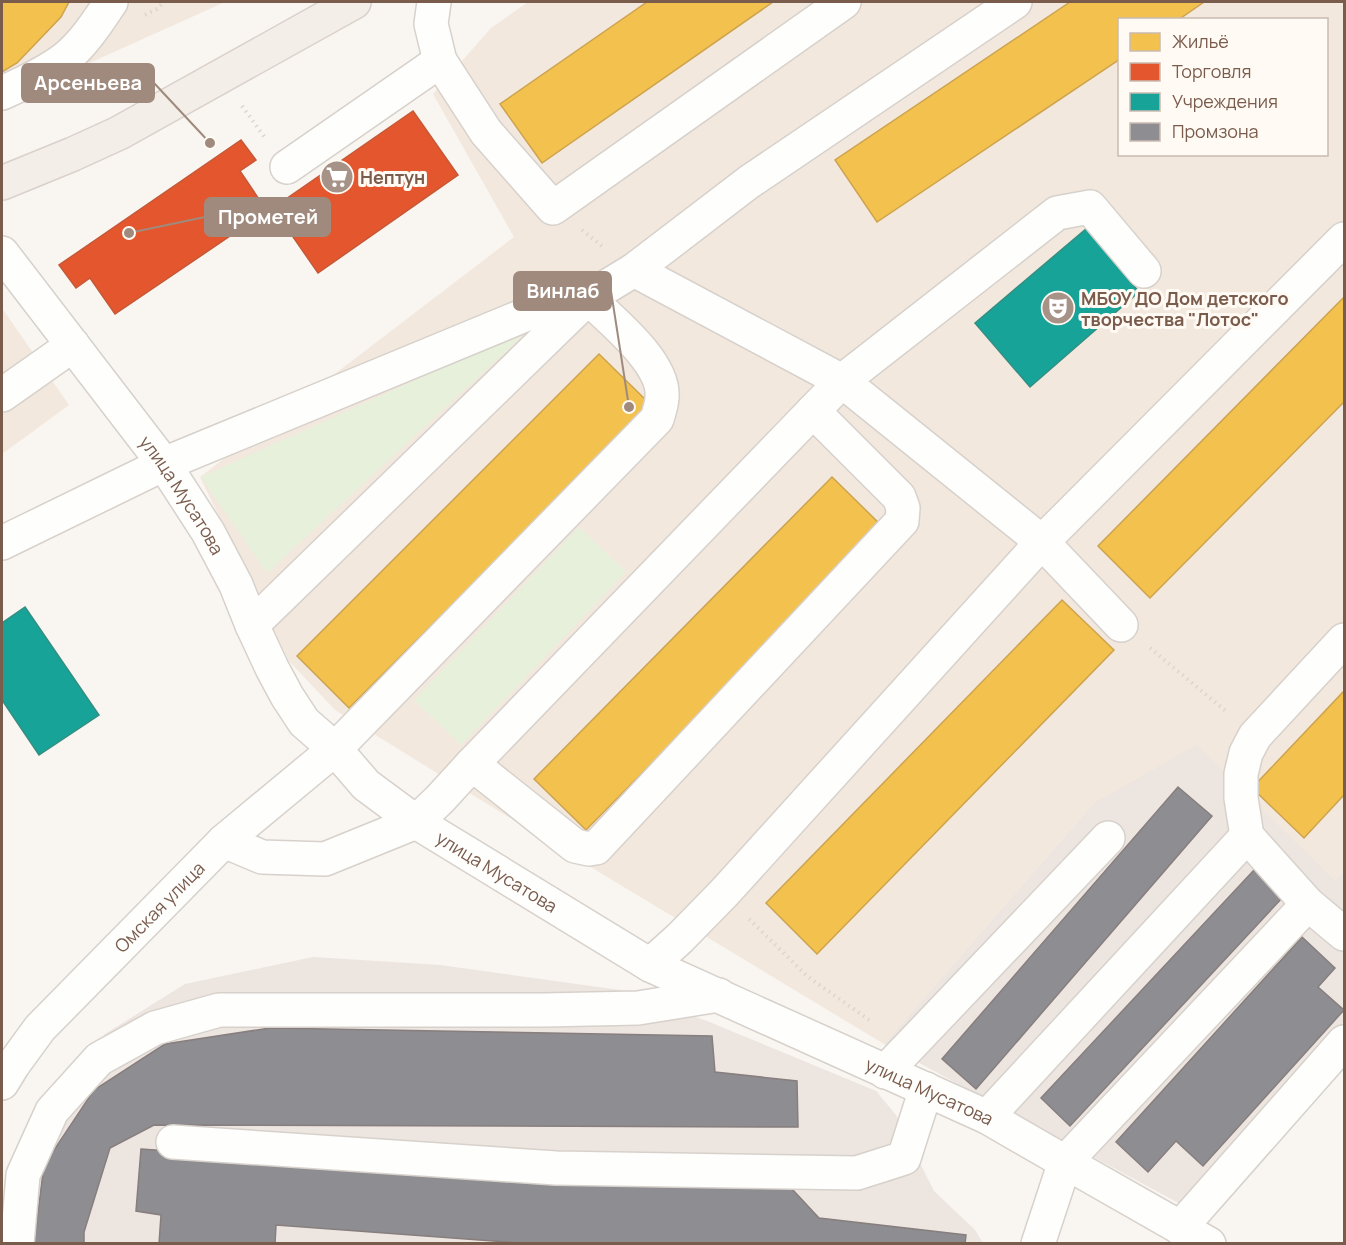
<svg xmlns="http://www.w3.org/2000/svg" width="1346" height="1245" viewBox="0 0 1346 1245" font-family="Manrope,sans-serif">
	<style>
		.residential { fill: #f2e8de; fill-rule: evenodd }
		.industrial { fill: #ede5e0 }
		.green { fill: #e7f0db }
		.homes { fill: #f2c14e; stroke: #cea34e; stroke-width: 1.5 }
		.shops { fill: #e4572e; stroke: #c45837; stroke-width: 1.5 }
		.public { fill: #17a398; stroke: #358e82; stroke-width: 1.5 }
		.industry { fill: #8d8d92; stroke: #877e7d; stroke-width: 1.5 }
		.lines { fill: none; stroke-linecap: round; stroke-linejoin: round }
		.minor-casing { stroke: #d7d1cb; stroke-width: 36 }
		.major-casing { stroke: #dad1cc; stroke-width: 36 }
		.path { stroke: #dcd5d0; stroke-width: 4; stroke-dasharray: 1.5 4.5; stroke-linecap: butt }
		.minor { stroke: #fefefd; stroke-width: 33 }
		.major { stroke: #f3eee8; stroke-width: 33 }
		.labels { text-anchor: middle; dominant-baseline: central; stroke-width: 6; stroke-linejoin: round; paint-order: stroke }
		.poi-label { font-size: 18px; font-weight: bold; fill: #7a5c4d; stroke: #fffaf3; text-anchor: start }
		.street-label { font-size: 18px; fill: #7a5c4d; stroke: #fffaf3 }
		.leader { fill: none; stroke: #9f8a7d; stroke-width: 2 }
		.callout-dot { fill: #9f8a7d; stroke: #fffaf3; stroke-width: 2 }
		.callout { fill: #9f8a7d; stroke: #9f8a7d; stroke-width: 2 }
		.callout-label { font-size: 20px; text-anchor: middle; font-weight: bold; fill: #fff }
	</style>
	<rect width="100%" height="100%" fill="#f9f5f0"/>
	<!-- residential -->
	<path class="residential" d="M2 2H225L56 78 2 96Z
		M528 2H1344V871L1335 882 1094 803 884 1044 531 831 335 710 289 661 200 477 514 237 433 94 491 28ZM1120 20H1326V154H1120Z
		M2 308 69 405 2 454Z"/>
	<!-- industrial -->
	<path class="industrial" d="M1197 745 1335 881 1344 871V1066L1208 1219 884 1044 1094 803Z
		M313 957 440 965 620 990 707 1021 876 1091 896 1115 934 1191 975 1230 983 1243 9 1244 41 1109 105 1034 185 984Z"/>
	<!-- green -->
	<path class="green" d="M531 328 267 573 201 477Z
		M579 527 626 572 461 745 414 700Z"/>
	<!-- homes -->
	<path class="homes" d="M2 2H69L61 17 17 63 2 72Z
		M647 2H773L542 163 500 104Z
		M1070 2H1204L1178 20H1120V59L877 222 835 160Z
		M1344 297V402L1150 598 1098 546Z
		M599 354 651 405 349 708 297 656Z
		M832 477 884 528 586 830 534 779Z
		M1062 600 1114 650 817 954 766 903Z
		M1344 691V795L1304 838 1252 788Z"/>
	<!-- shops -->
	<path class="shops" d="M413 111 458 175 318 273 273 208Z
		M241 140 256 160 240 171 267 211 115 314 90 278 76 288 59 265Z"/>
	<!-- public -->
	<path class="public" d="M1087 228 1139 292 1030 387 975 323Z
		M25 607 99 715 39 755 2 700V623Z"/>
	<!-- industry -->
	<path class="industry" d="M1178 787 1212 816 976 1089 942 1059Z
		M1254 870 1283 897 1070 1126 1041 1098Z
		M1302 937 1335 968 1318 987 1344 1010 1203 1166 1176 1141 1148 1172 1116 1142Z
		M270 1028 712 1036 715 1072 797 1081 798 1127 154 1125 110 1148 84 1232V1244H34L44 1165 94 1090 165 1044Z
		M141 1149 485 1173 792 1189 819 1218 966 1235 965 1244H533L276 1225 275 1244H159L161 1215 136 1211Z"/>
	<g class="lines">
		<!-- minor casing -->
		<g class="minor-casing">
			<g id="minor">
				<path d="M434 2 431 24 440 61 486 132 553 208 844 2"/>
				<path d="M2 93C22 84 50 71 67 57 85 42 98 21 111 2"/>
				<path d="M287 167 440 61"/>
				<path id="s1" d="M2 253 164 464 208 532 236 585 252 625 272 668 287 696 304 722 335 749 366 785 416 822 650 965 987 1117 1065 1162 1209 1244"/>
				<path d="M634 270 842 381 1042 542 1121 625"/>
				<path d="M2 395 73 345"/>
				<path d="M2 543 164 464 588 289"/>
				<path d="M252 625 588 298 634 270 749 182 1015 2"/>
				<path d="M1344 640 1255 736 1246 753 1241 774V798L1247 836 1308 904 1344 934"/>
				<path d="M472 764 575 846 589 849 596 848 902 521 903 508 899 497 813 411"/>
				<path d="M224 841 262 857 325 859 416 822 440 799 472 764 842 381 1057 213 1090 207 1144 271"/>
				<path d="M650 965 680 938 724 893 1042 542 1344 239"/>
				<path d="M885 1072 1108 838"/>
				<path id="s2" d="M2 1083 13 1065 40 1028 224 841 335 749 657 419C659 412 662 404 662 397 665 363 611 320 588 298"/>
				<path d="M987 1117 1247 836"/>
				<path d="M173 1142 556 1168 857 1173 904 1158 926 1089"/>
				<path d="M1180 1228 1344 1042"/>
				<path d="M17 1244 23 1175 52 1111 99 1059 155 1028 219 1010H544L638 1008 719 995"/>
				<path d="M1038 1244 1065 1162 1308 904"/>
			</g>
		</g>
		<!-- major casing -->
		<g class="major-casing">
			<path id="major" d="M2 183 73 154 119 133 354 2"/>
		</g>
		<!-- path -->
		<path class="path" d="M145 15 157 9 164 2
			M242 106 266 139
			M582 230 602 246
			M1150 648 1227 712
			M749 919 807 976 872 1022"/>
		<!-- minor -->
		<use href="#minor" class="minor"/>
		<!-- major -->
		<use href="#major" class="major"/>
	</g>
	<!-- icons -->
	<defs>
		<g id="supermarket-disc" transform="scale(1.725)"><circle r="9.5" fill="#a69286" stroke="#fffaf3"/><path d="M-6-5.5h2.5l.6 2H6L4.5 2H-2.5L-4.4-4H-6ZM-1.5 3.2a1.3 1.3 0 1 0 .1 0ZM3 3.2a1.3 1.3 0 1 0 .1 0Z" fill="#fff"/></g>
		<g id="theatre-disc" transform="scale(1.725)"><circle r="9.5" fill="#a69286" stroke="#fffaf3"/><path d="M-5-5.5Q0-4 5-5.5V0Q5 5 0 6Q-5 5-5 0ZM-3.3-2.5H-1v1.5H-3.3ZM1-2.5H3.3v1.5H1ZM-2.8 1Q0 5.5 2.8 1Z" fill="#fff"/></g>
	</defs>
	<g fill-rule="evenodd">
		<use href="#supermarket-disc" x="337" y="177"/>
		<use href="#theatre-disc" x="1058" y="308"/>
	</g>
	<g class="labels">
		<!-- poi labels -->
		<g class="poi-label">
			<text x="360" y="177">Нептун</text>
			<text x="1081" y="298">МБОУ ДО Дом детского<tspan x="1081" dy="21">творчества "Лотос"</tspan></text>
		</g>
		<!-- street labels -->
		<g class="street-label">
			<text stroke="none"><textPath href="#s1" startOffset="302">улица Мусатова</textPath></text>
			<text stroke="none"><textPath href="#s1" startOffset="806">улица Мусатова</textPath></text>
			<text stroke="none"><textPath href="#s2" startOffset="237">Омская улица</textPath></text>
			<text stroke="none"><textPath href="#s1" startOffset="1292">улица Мусатова</textPath></text>
		</g>
	</g>
	<!-- callouts -->
	<path class="leader" d="M210 143L154 83M129 233L205 217M629 407L611 291"/>
	<g class="callout-dot">
		<circle cx="210" cy="143" r="6"/>
		<circle cx="129" cy="233" r="6"/>
		<circle cx="629" cy="407" r="6"/>
	</g>
	<g class="callout">
		<rect x="22" y="64" width="132" height="38" rx="6"/>
		<rect x="205" y="198" width="125" height="38" rx="6"/>
		<rect x="514" y="272" width="97" height="38" rx="6"/>
	</g>
	<g class="callout-label">
		<text x="88" y="90">Арсеньева</text>
		<text x="268" y="224">Прометей</text>
		<text x="563" y="298">Винлаб</text>
	</g>
	<!-- border -->
	<rect width="1346" height="1245" fill="none" stroke="#7a5c4d" stroke-width="6"/>
	<!-- legend -->
	<rect x="1118" y="18" width="210" height="138" fill="#fffaf3" stroke="#cabbb1" stroke-width="1.5"/>
	<rect x="1130" y="33" width="30" height="18" fill="#f2c14e" stroke="#cabbb1" stroke-width="1.5"/>
	<text x="1172" y="48" font-size="18" fill="#7a5c4d">Жильё</text>
	<rect x="1130" y="63" width="30" height="18" fill="#e4572e" stroke="#cabbb1" stroke-width="1.5"/>
	<text x="1172" y="78" font-size="18" fill="#7a5c4d">Торговля</text>
	<rect x="1130" y="93" width="30" height="18" fill="#17a398" stroke="#cabbb1" stroke-width="1.5"/>
	<text x="1172" y="108" font-size="18" fill="#7a5c4d">Учреждения</text>
	<rect x="1130" y="123" width="30" height="18" fill="#8d8d92" stroke="#cabbb1" stroke-width="1.5"/>
	<text x="1172" y="138" font-size="18" fill="#7a5c4d">Промзона</text>
</svg>
